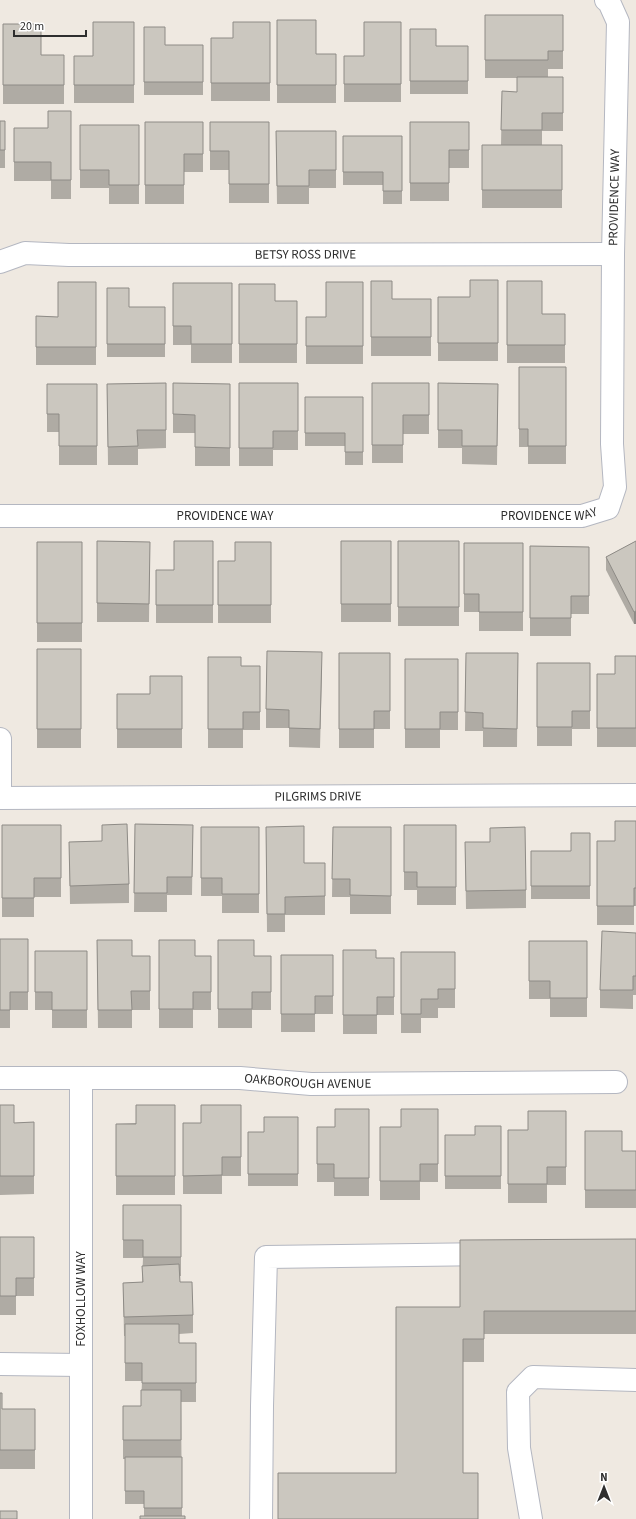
<svg xmlns="http://www.w3.org/2000/svg" width="636" height="1519" viewBox="0 0 636 1519" font-family="'Source Sans 3',sans-serif">
	<style>
		.lines { fill: none; stroke-linecap: round; stroke-linejoin: round }
		.minor-casing { stroke: #b4b7c1; stroke-width: 24 }
		.minor { stroke: #fff; stroke-width: 22 }
		.wall { fill: #afaba4 }
		.shaded-wall { fill: #8e8b86 }
		.building { fill: #cbc7bf; stroke: #8e8b86 }
		.labels { text-anchor: middle; dominant-baseline: central; stroke-width: 3; stroke-linejoin: round; paint-order: stroke }
		.street-label { font-size: 13px; fill: #2e2e2e; stroke: #fff }
	</style>
	<rect width="100%" height="100%" fill="#efe9e1"/>
	<g class="lines">
		<!-- minor casing -->
		<g class="minor-casing">
			<g id="minor">
				<path id="s1" d="M0 262 25 253 69 255 613 254"/>
				<path id="s2" d="M0 516H582L608 508 615 487 612 444 613 254 618 22 609 2 606 0"/>
				<path d="M0 739V798"/>
				<path id="s3" d="M0 798 636 795"/>
				<path id="s4" d="M0 1078H240L311 1084 616 1082"/>
				<path d="M81 1078V1519"/>
				<path d="M0 1364 81 1365"/>
				<path d="M261 1519 262 1406 266 1257 491 1254"/>
				<path d="M531 1519 519 1448 518 1392 533 1377 636 1380"/>
			</g>
		</g>
		<!-- minor -->
		<use href="#minor" class="minor"/>
	</g>
	<!-- wall -->
	<path class="wall" d="M485 15H563V69H548V77H563V131H542V145H562V208H482V145H501L502 91 517 92V78H485Z
		M277 20 316 54H336V103H277Z
		M134 22V103H74V56H93Z
		M270 22V101H211V38H233Z
		M401 22V102H344V56H364Z
		M3 24 41 55H64V104H3Z
		M144 27 165 45H203V95H144Z
		M410 29 436 46H468V94H410Z
		M71 111V199H51V181H14V128H48Z
		M0 121H5V168H0Z
		M145 122H203V172H184V204H145Z
		M210 122H269V203H229V170H210Z
		M410 122H469V168H449V201H410Z
		M80 125H139V204H109V188H80Z
		M276 131H336V188H309V204H277Z
		M343 136H402V204H383V185H343Z
		M498 280V361H438V297H470Z
		M371 281 392 299H431V356H371Z
		M507 281 542 314H565V363H507Z
		M96 282V365H36V316L58 317Z
		M363 282V364H306V317H326Z
		M173 283H232V363H191V345H173Z
		M239 284 275 301H297V363H239Z
		M107 288 129 307H165V357H107Z
		M519 367H566V464H528V447H519Z
		M166 383V448L138 449V465H108L107 384Z
		M173 383 230 384V466H195V433H173Z
		M239 383H298V450H273V466H239Z
		M372 383H429V434H403V463H372Z
		M438 383 498 384 497 465 462 464V448H438Z
		M47 384H97V465H59V432H47Z
		M305 397H363V465H345V446H305Z
		M97 541 150 542 149 622H97Z
		M213 541V623H156V570H174Z
		M341 541H391V622H341Z
		M398 541H459V626H398Z
		M636 541V624H634L606 570V557Z
		M37 542H82V642H37Z
		M271 542V623H218V561H235Z
		M464 543H523V631H479V612H464Z
		M530 546 589 547V614H571V636H530Z
		M37 649H81V748H37Z
		M339 653H390V729H374V748H339Z
		M466 653H518L517 747H483V731H465Z
		M636 656V747H597V674H615Z
		M208 657 241 666H260V730H243V748H208Z
		M405 659H458V730H440V748H405Z
		M537 663H590V729H572V746H537Z
		M322 670 320 748 289 747V728H266V709Z
		M182 676V748H117V694H150Z
		M636 821V906H634V925H597V841H615Z
		M135 824 193 825 192 895H167V912H134Z
		M2 825H61V897H34V917H2Z
		M102 825 129 884V903L70 904 69 842 102 841Z
		M404 825H456V905H417V890H404Z
		M201 827H259V913H222V896H201Z
		M266 827 304 863H325V915H285V932H267Z
		M333 827H391V914H350V897H332Z
		M590 833V899H531V851H571Z
		M465 842 526 890V908L466 909Z
		M636 933V995H633V1009L600 1008V990Z
		M0 939H28V1010H10V1028H0Z
		M97 940 132 956H150V1010H132V1028H98Z
		M159 940 195 956H211V1010H193V1028H159Z
		M218 940 254 956H271V1010H252V1028H218Z
		M529 941H587V1017H550V999H529Z
		M343 950 376 958H394V1015H377V1034H343Z
		M35 951H87V1028H52V1010H35Z
		M401 952H455V1008H438V1018H421V1033H401Z
		M281 955H333V1014H315V1032H281Z
		M0 1105 14 1123 34 1122V1194L0 1195Z
		M175 1105V1195H116V1124L136 1123Z
		M241 1105V1176H222V1194H183V1123H201Z
		M369 1109V1196H334V1182H317V1127H335Z
		M438 1109V1182H420V1200H380V1127H401Z
		M566 1111V1185H547V1203H508V1130H528Z
		M298 1117V1186H248V1132H264Z
		M501 1126V1189H445V1135H475Z
		M585 1131 622 1151H636V1208H585Z
		M123 1205H181V1276H180V1282L193 1315V1333L179 1334V1343H196V1402H181L182 1516H144V1504H125V1459H123V1406H141L142 1381H125V1336H124L123 1283 142 1282 143 1258H123Z
		M0 1237H34V1296H16V1315H0Z
		M636 1239V1334H484V1362H463L396 1473 460 1307Z
		M0 1393 2 1409H35V1469H0Z"/>
	<!-- shaded-wall -->
	<path class="shaded-wall" d="M636 611V624H634V612Z"/>
	<!-- building -->
	<path class="building" d="M485 15H563V51H548V60H485Z
		M277 20H316V54H336V85H277Z
		M93 22H134V85H74V56H93Z
		M233 22H270V83H211V38H233Z
		M364 22H401V84H344V56H364Z
		M3 24H41V55H64V85H3Z
		M144 27H165V45H203V82H144Z
		M410 29H436V46H468V81H410Z
		M517 77H563V113H542V130H501L502 91 517 92Z
		M48 111H71V180H51V162H14V128H48Z
		M0 121H5V150H0Z
		M145 122H203V154H184V185H145Z
		M210 122H269V184H229V151H210Z
		M410 122H469V150H449V183H410Z
		M80 125H139V185H109V170H80Z
		M276 131H336V170H309V186H277Z
		M343 136H402V191H383V172H343Z
		M482 145H562V190H482Z
		M470 280H498V343H438V297H470Z
		M371 281H392V299H431V337H371Z
		M507 281H542V314H565V345H507Z
		M58 282H96V347H36V316L58 317Z
		M326 282H363V346H306V317H326Z
		M173 283H232V344H191V326H173Z
		M239 284H275V301H297V344H239Z
		M107 288H129V307H165V344H107Z
		M519 367H566V446H528V429H519Z
		M166 383V430H137L138 446 108 447 107 384Z
		M173 383 230 384V448L195 447V415L173 414Z
		M239 383H298V431H273V448H239Z
		M372 383H429V415H403V445H372Z
		M438 383 498 384 497 446H462V430H438Z
		M47 384H97V446H59V414H47Z
		M305 397H363V452H345V433H305Z
		M97 541 150 542 149 604 97 603Z
		M174 541H213V605H156V570H174Z
		M341 541H391V604H341Z
		M398 541H459V607H398Z
		M636 541V611L634 612 606 557Z
		M37 542H82V623H37Z
		M235 542H271V605H218V561H235Z
		M464 543H523V612H479V594H464Z
		M530 546 589 547V596H571V618H530Z
		M37 649H81V729H37Z
		M267 651 322 652 320 729 289 728V710L266 709Z
		M339 653H390V711H374V729H339Z
		M466 653H518L517 729 483 728V713L465 712Z
		M615 656H636V728H597V674H615Z
		M208 657H241V666H260V712H243V729H208Z
		M405 659H458V712H440V729H405Z
		M537 663H590V711H572V727H537Z
		M150 676H182V729H117V694H150Z
		M615 821H636V888H634V906H597V841H615Z
		M127 824 129 884 70 886 69 842 102 841V825Z
		M135 824 193 825 192 877H167V893H134Z
		M2 825H61V878H34V898H2Z
		M404 825H456V887H417V872H404Z
		M304 826V863H325V896L285 897V914H267L266 827Z
		M201 827H259V894H222V878H201Z
		M333 827H391V896L350 895V879H332Z
		M525 827 526 890 466 891 465 842H490V828Z
		M571 833H590V886H531V851H571Z
		M602 931 636 933V976H633V990H600Z
		M0 939H28V992H10V1010H0Z
		M97 940H132V956H150V991H131L132 1010H98Z
		M159 940H195V956H211V992H193V1009H159Z
		M218 940H254V956H271V992H252V1009H218Z
		M529 941H587V998H550V981H529Z
		M343 950H376V958H394V997H377V1015H343Z
		M35 951H87V1010H52V992H35Z
		M401 952H455V989H438V999H421V1014H401Z
		M281 955H333V996H315V1014H281Z
		M0 1105H14V1123L34 1122V1176H0Z
		M136 1105H175V1176H116V1124H136Z
		M201 1105H241V1157H222V1175L183 1176V1123H201Z
		M335 1109H369V1178H334V1164H317V1127H335Z
		M401 1109H438V1164H420V1181H380V1127H401Z
		M528 1111H566V1167H547V1184H508V1130H528Z
		M264 1117H298V1174H248V1132H264Z
		M475 1126H501V1176H445V1135H475Z
		M585 1131H622V1151H636V1190H585Z
		M123 1205H181V1257H143V1240H123Z
		M0 1237H34V1278H16V1296H0Z
		M636 1239V1311H484V1339H463V1473H478V1519H278V1473H396V1307H460V1240Z
		M179 1264 180 1282H192L193 1315 124 1317 123 1283 143 1282 142 1266Z
		M125 1324H179V1343H196V1383H142V1363H125Z
		M141 1390H181V1440H123V1406H141Z
		M0 1393H2V1409H35V1450H0Z
		M125 1457H182V1508H144V1491H125Z
		M0 1511H17V1519H0Z
		M140 1516H185V1519H140Z"/>
	<g class="labels">
		<!-- street labels -->
		<g class="street-label">
			<text stroke="none"><textPath href="#s2" startOffset="921">PROVIDENCE WAY</textPath></text>
			<text stroke="none"><textPath href="#s1" startOffset="307">BETSY ROSS DRIVE</textPath></text>
			<text stroke="none"><textPath href="#s2" startOffset="549">PROVIDENCE WAY</textPath></text>
			<text stroke="none"><textPath href="#s2" startOffset="225">PROVIDENCE WAY</textPath></text>
			<text stroke="none"><textPath href="#s3" startOffset="318">PILGRIMS DRIVE</textPath></text>
			<text stroke="none"><textPath href="#s4" startOffset="308">OAKBOROUGH AVENUE</textPath></text>
			<text transform="translate(81 1299) rotate(-90)">FOXHOLLOW WAY</text>
		</g>
	</g>
	<!-- north arrow -->
	<g transform="translate(604 1487)" stroke="#ffffff" stroke-width="3" paint-order="stroke">
	<path d="M0-3L7 15L0 10L-7 15Z" fill="#2e2e2e"/>
	<text y="-6" font-size="11" font-weight="bold" text-anchor="middle" fill="#2e2e2e">N</text>
	</g>
	<!-- scale -->
	<path d="M14 30v6h72v-6" fill="none" stroke="#2e2e2e" stroke-width="2"/>
	<text x="20" y="30" font-size="12" fill="#2e2e2e" stroke="#ffffff" stroke-width="3" paint-order="stroke">20 m</text>
</svg>
